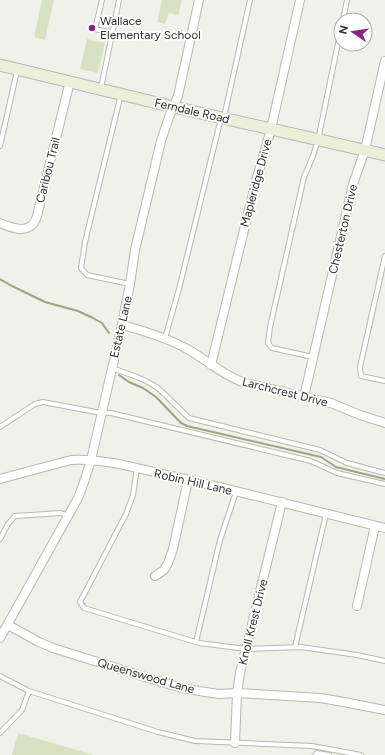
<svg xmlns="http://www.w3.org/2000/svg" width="385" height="755" viewBox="0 0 385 755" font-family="Figtree,sans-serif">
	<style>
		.green { fill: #d8e1c2 }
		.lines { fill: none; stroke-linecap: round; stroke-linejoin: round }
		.stream { stroke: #9ba681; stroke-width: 2 }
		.lane-casing { stroke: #b6b8b1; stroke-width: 6 }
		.street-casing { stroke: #b6b8b1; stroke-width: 10 }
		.secondary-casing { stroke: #b6b8b1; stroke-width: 13 }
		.lane { stroke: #fff; stroke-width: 4 }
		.street { stroke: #fff; stroke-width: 8 }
		.secondary { stroke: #eaf0da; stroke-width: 11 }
		.poi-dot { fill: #8c2186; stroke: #fff; stroke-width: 1.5 }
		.labels { text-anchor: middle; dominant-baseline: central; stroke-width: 3.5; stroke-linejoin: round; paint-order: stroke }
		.poi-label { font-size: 12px; fill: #2f302d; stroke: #fff; text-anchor: start }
		.street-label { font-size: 12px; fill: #2f302d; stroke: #fff }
	</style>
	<rect width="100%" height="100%" fill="#eff1ea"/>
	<!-- green -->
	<path class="green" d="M42 0H54L45 40 34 37Z
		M162 0H182L178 15 169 13 165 24 157 22Z
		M87 39 105 43 98 73 80 69Z
		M18 733 94 755H12Z"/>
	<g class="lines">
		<!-- stream -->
		<path class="stream" d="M0 279 10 285 45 302 78 311 93 318 102 323 109 333
			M119 375 129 382 143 388 156 397 181 423 187 426 321 457 336 467 385 479"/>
		<!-- lane casing -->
		<g class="lane-casing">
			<path id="lane" d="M102 0 95 29 112 33
				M343 20 347 0
				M101 88 119 0
				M121 94 85 242 81 268 87 275 130 284
				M224 117 250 0
				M0 146 17 71
				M385 256 360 367 361 376 385 381
				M165 338 179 289 221 118
				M313 357 272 348 268 343 270 327 304 177 313 156 318 140 341 29
				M112 368 137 377 148 382 158 388 189 418 320 450 347 463 385 473
				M0 427 35 404 43 402 101 413H111L311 461 337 473 385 484
				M137 468 133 495 126 514 80 602 84 608 199 643 246 649 301 647 357 655 385 661
				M0 539 8 524 15 516 61 513 68 516
				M196 642 220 540 236 492
				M295 647 326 514
				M0 676 29 691 158 732 195 741 312 746 361 755
				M0 733 22 710 29 691
				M315 755 317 753 329 755"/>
		</g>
		<!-- street casing -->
		<g class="street-casing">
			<path id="street" d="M0 223C9 227 24 233 32 225 34 223 36 219 37 216L70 81
				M122 325C145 331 168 338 189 350 208 361 222 374 242 382L331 403 360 415 385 423
				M211 365 256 181 271 129 300 0
				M304 397 353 184 365 150 385 61
				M0 479 71 460C106 458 142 470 176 477 246 493 315 511 385 528
				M155 576 164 570 168 563 173 549 188 480
				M357 606 375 526
				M8 625 39 642 53 648 161 682 182 688 199 691 219 694 237 693 321 698 349 703 385 710
				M0 638 78 498 83 485 91 460 122 325 130 284 135 250 161 141 169 117 178 96 199 0
				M235 743 237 693 240 673 282 502"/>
		</g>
		<!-- secondary casing -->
		<g class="secondary-casing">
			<path id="secondary" d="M0 65 174 107 385 155"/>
		</g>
		<!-- lane -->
		<use href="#lane" class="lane"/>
		<!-- street -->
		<use href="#street" class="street"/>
		<!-- secondary -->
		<use href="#secondary" class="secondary"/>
	</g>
	<!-- markers -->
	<circle class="poi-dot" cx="92" cy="28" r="4"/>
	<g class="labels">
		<!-- poi labels -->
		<g class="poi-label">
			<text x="100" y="21">Wallace<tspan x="100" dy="14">Elementary School</tspan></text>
		</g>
		<!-- street labels -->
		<g class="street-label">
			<text transform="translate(192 111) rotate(13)">Ferndale Road</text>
			<text transform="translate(48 170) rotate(-76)">Caribou Trail</text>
			<text transform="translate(256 183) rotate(-75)">Mapleridge Drive</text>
			<text transform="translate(343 229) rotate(-77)">Chesterton Drive</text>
			<text transform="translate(121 327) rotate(-77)">Estate Lane</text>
			<text transform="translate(285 392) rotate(14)">Larchcrest Drive</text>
			<text transform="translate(193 482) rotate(13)">Robin Hill Lane</text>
			<text transform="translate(253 622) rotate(-76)">Knoll Krest Drive</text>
			<text transform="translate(146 676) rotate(16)">Queenswood Lane</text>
		</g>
	</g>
	<!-- north arrow -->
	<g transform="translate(353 32) rotate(283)"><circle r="19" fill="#ffffff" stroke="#acacab"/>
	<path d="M0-3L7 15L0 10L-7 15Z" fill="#8c2186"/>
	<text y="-6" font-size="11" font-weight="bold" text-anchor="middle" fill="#2f302d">N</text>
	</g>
</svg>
